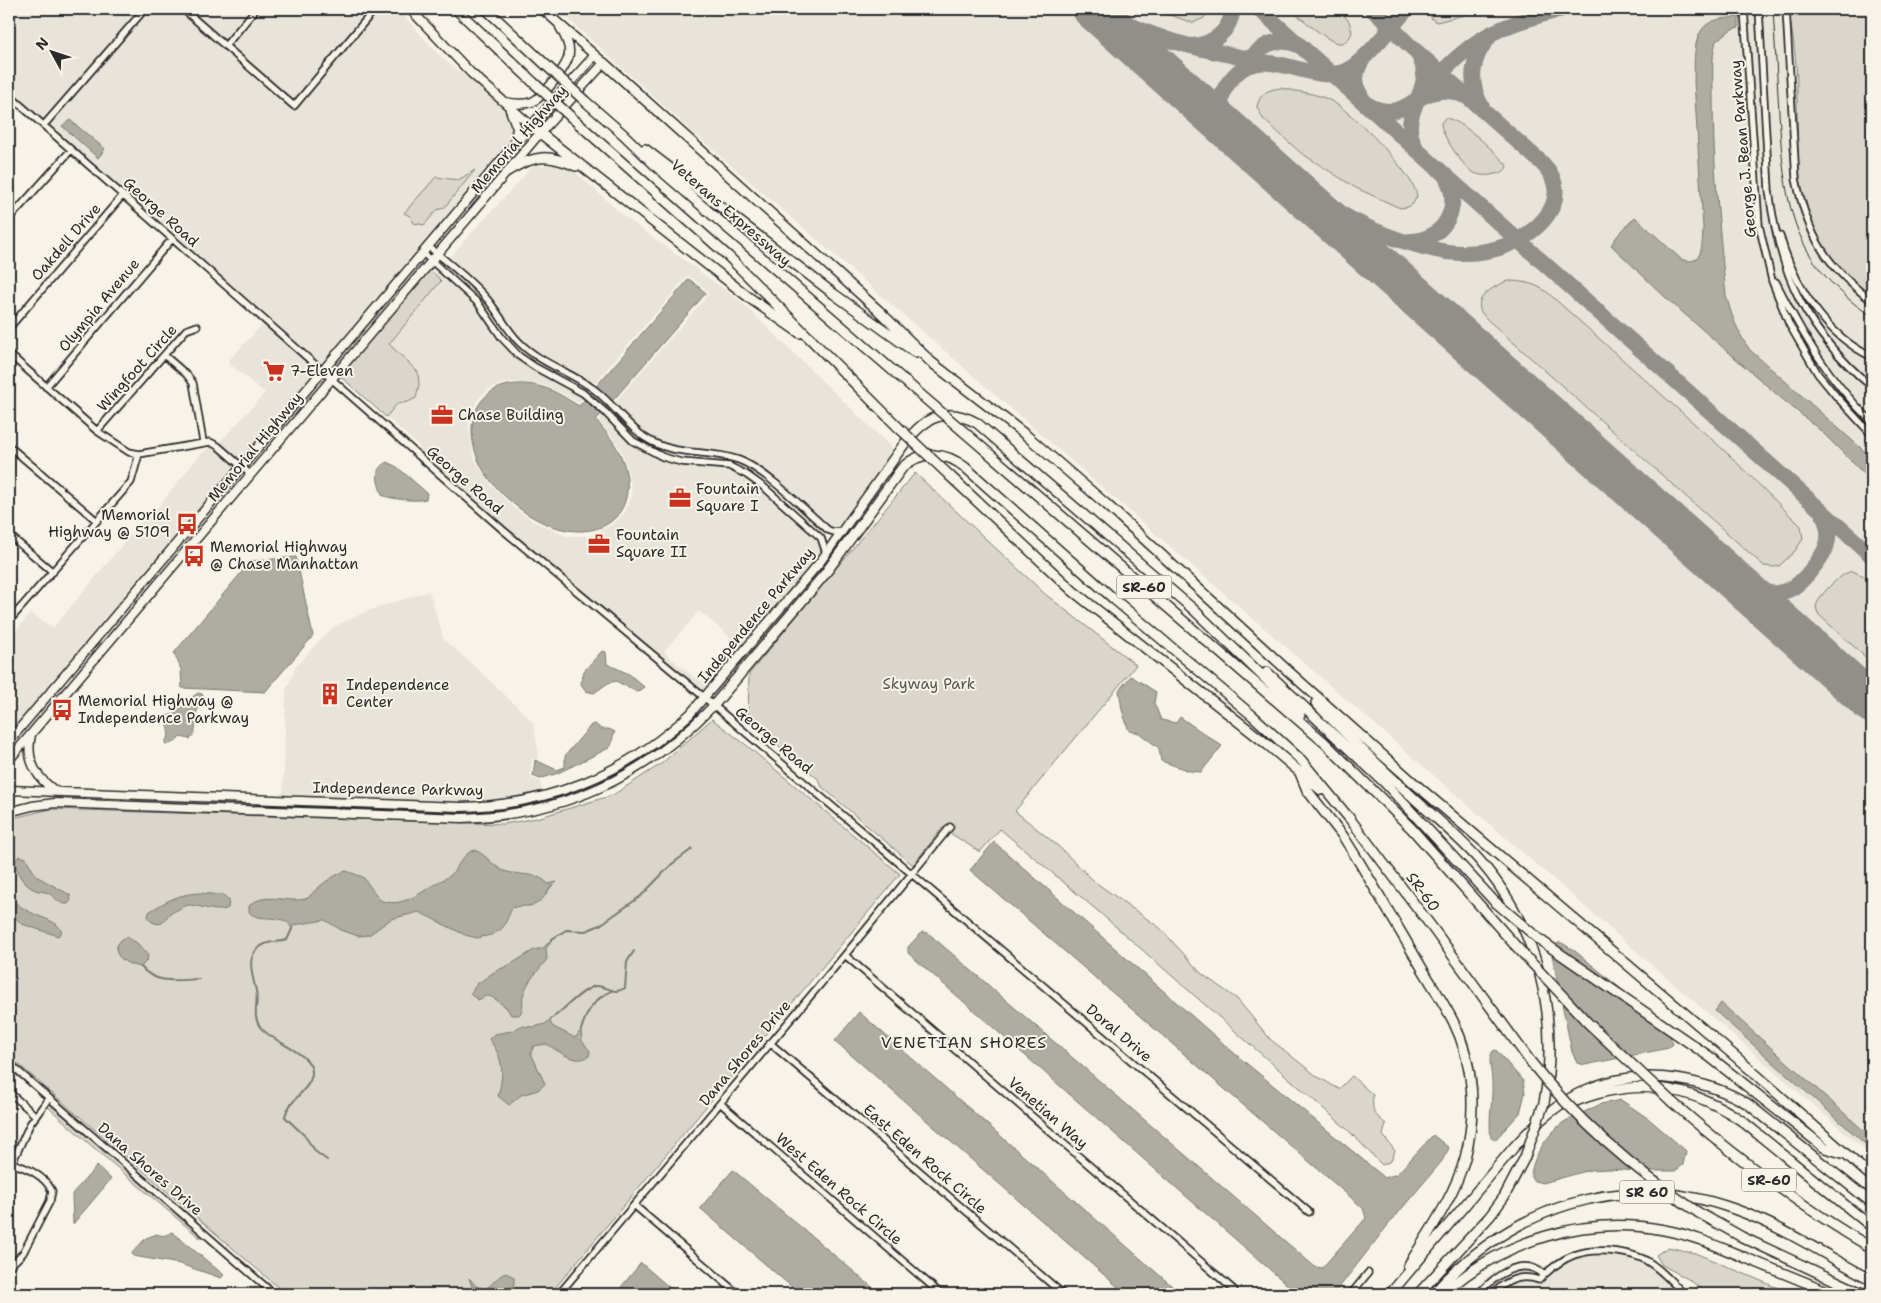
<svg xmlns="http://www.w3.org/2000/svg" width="1881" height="1303" viewBox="0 0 1881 1303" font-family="'Shantell Sans',sans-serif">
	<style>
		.built { fill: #e8e4da; fill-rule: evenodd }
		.green { fill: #dad6cc; stroke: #82807c }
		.water { fill: #afaca4; stroke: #7a7874 }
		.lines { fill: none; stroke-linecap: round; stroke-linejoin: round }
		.stream { stroke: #7a7874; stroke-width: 2 }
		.taxiway { stroke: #918f8a; stroke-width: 16 }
		.runway { stroke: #918f8a; stroke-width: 41 }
		.minor-casing { stroke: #2b2b2b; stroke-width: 9 }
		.major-casing { stroke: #2b2b2b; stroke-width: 11 }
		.highway-casing { stroke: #2b2b2b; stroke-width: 12 }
		.minor { stroke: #f7f3e8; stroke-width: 5.5 }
		.major { stroke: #f7f3e8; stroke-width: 8 }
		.highway { stroke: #f7f3e8; stroke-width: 9 }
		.tram { stroke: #2b2b2b; stroke-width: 1 }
		.highway-bridge-casing { stroke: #2b2b2b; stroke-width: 12; stroke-linecap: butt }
		.highway-bridge { stroke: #f7f3e8; stroke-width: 9 }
		.labels { text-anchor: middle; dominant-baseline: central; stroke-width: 4; stroke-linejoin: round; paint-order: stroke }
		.shield { fill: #f7f3e8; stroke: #686764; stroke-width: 1 }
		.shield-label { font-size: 14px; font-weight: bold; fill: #2b2b2b }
		.street-label { font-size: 15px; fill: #2b2b2b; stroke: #f7f3e8 }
		.poi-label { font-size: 15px; fill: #2b2b2b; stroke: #f7f3e8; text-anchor: start }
		.park-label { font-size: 15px; fill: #575653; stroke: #f7f3e8 }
		.neighbourhood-label { font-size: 16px; letter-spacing: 1px; fill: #2b2b2b; stroke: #f7f3e8 }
	</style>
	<rect width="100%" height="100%" fill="#f7f3e8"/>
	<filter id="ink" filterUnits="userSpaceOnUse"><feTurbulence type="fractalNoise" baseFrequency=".02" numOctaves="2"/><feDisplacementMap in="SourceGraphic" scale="10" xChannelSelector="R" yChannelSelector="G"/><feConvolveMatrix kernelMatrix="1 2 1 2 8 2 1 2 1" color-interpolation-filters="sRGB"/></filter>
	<g filter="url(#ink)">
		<!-- built -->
		<path class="built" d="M9 9H140L44 121 9 90Z
			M149 9H179L294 111 380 9H397L440 56 507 110 513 128 502 154 321 367 49 125ZM473 171 428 221 414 223 410 216 458 180Z
			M188 9H251L225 40Z
			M261 9H371L293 101 230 45Z
			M557 9H1872V1156L687 127Z
			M561 164 570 167 625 217 739 300 895 451 838 529 830 527 770 476 745 459 722 452 677 448 659 442 641 431 614 403 708 295 707 291 691 277H687L593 385 544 358 527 346 511 329 487 295 448 259 533 166Z
			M421 260 425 265 330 374 326 371Z
			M438 271 470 299 480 310 500 340 517 358 533 370 571 389 583 397 578 403 562 393 542 385 511 382 501 384 487 390 476 402 470 416 469 428 474 458 491 485 514 508 533 521 566 536H590L613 524 625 512 632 496 629 475 623 454 616 442 599 421 604 415 630 443 651 456 672 463 728 470 745 478 763 491 821 544 823 552 742 649 741 646 699 611 665 650 666 654 698 680 713 683 704 693 505 528 422 455 419 446 386 417 397 404 408 402 389 344 441 281 435 274Z
			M263 324 317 371 240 462 218 443 221 441 265 393 227 362Z
			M211 446 236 467 9 736V640L30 613 53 628 138 526 153 513 199 456Z
			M429 591 444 640 480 671 533 722 539 755 538 758 532 759 530 775 533 779 540 781 542 793 499 801 467 803 283 797 286 690 296 667 319 641 335 626 370 610Z
			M1601 1246 1640 1253 1651 1259 1690 1294H1471L1487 1277 1507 1264 1527 1263 1547 1266 1572 1251 1584 1247Z"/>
		<!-- green -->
		<path class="green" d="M1153 9H1209L1204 18 1193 23Z
			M1290 9H1338L1349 21 1352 32C1350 38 1346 44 1338 43 1328 42 1299 16 1290 9Z
			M1434 9H1487L1437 22 1431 18V14Z
			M1789 9H1872V297C1860 286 1846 276 1835 264 1792 213 1798 147 1797 85 1797 60 1792 34 1789 9Z
			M1281 88C1297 92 1319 93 1333 102 1353 113 1415 175 1417 196L1413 204 1408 207 1400 208 1356 188 1301 153 1263 119 1257 107C1259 94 1268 89 1281 88Z
			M1445 118C1461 119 1494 151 1505 163L1507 166C1505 172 1501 173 1495 174 1488 176 1479 176 1472 172 1463 166 1440 133 1441 123Z
			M475 170 444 208 437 210 424 225 414 223 410 216 404 213 436 177 458 180Z
			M430 269 441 281 389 344 418 372 419 385 416 398 408 402 397 404 386 417 339 375Z
			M1507 281C1523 281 1534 283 1547 292L1726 452 1801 526 1803 539 1794 552 1779 566 1774 567 1764 566 1496 327C1491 323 1485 318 1481 312 1473 296 1496 286 1507 281Z
			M915 473 1045 594 1136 665 1015 811 1058 846 1095 882 1160 928 1202 974 1237 999 1271 1040 1318 1077 1339 1089 1352 1076 1373 1095C1372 1112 1373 1113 1386 1124L1383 1135 1395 1151 1391 1161 1382 1165 1348 1130 1099 912 1000 829 980 852 942 828 913 865 822 787 818 779 748 720 749 674Z
			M1852 571 1864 576 1872 583V663L1819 615 1816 608C1817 596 1840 574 1852 571Z
			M712 719 745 744 900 874 550 1294H286L9 1056V819L51 809 503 824 537 818 613 795 661 764Z
			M50 1103 201 1235 200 1238 86 1141 47 1106Z
			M1668 1247 1695 1253 1792 1294H1708L1688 1279 1662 1265 1656 1255Z"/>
		<!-- water -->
		<path class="water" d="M1739 17V27L1732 29 1716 41C1711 58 1713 78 1713 95 1713 161 1719 228 1726 295 1731 314 1738 334 1750 350L1872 458V480L1861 471 1821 431 1781 398 1666 298 1611 245 1618 235 1635 217 1681 259C1704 268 1702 243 1703 228L1694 81C1695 62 1691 32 1711 22 1719 18 1730 18 1739 17Z
			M70 120 105 149 98 158 62 126Z
			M689 279 706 293 596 420C605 431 614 441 620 454 638 493 623 532 577 531 554 530 532 519 515 505 499 492 484 476 477 457 459 408 491 373 542 387 556 391 567 399 579 406Z
			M387 462 397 467 427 493 426 499C418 502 389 499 382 495 378 482 372 469 387 462Z
			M296 557 313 636 265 692 182 688 181 669 174 653 251 561Z
			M602 651 606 652 607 664 629 674 644 687 637 692 616 681 608 683 594 693 586 691 581 684 584 671Z
			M1131 676 1156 692 1154 703 1161 720 1176 723 1180 717 1222 746 1201 772 1190 771 1161 761 1159 748 1139 733 1129 731 1122 710 1119 690Z
			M198 693 202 694 204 698C202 703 197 709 196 714 193 725 199 729 190 739L180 737 175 742 166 745 165 742 169 736 166 716 175 714 187 701Z
			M595 724 601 729H609L615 732C611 738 614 744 609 748L558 773 540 779 533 776 535 760 557 770 565 767V756L591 725Z
			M994 842 1234 1053 1385 1178 1397 1174 1433 1135 1449 1148 1442 1161 1388 1225 1334 1294H1290L1291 1288 908 953V947L922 932 928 933 1315 1267 1322 1268 1366 1218 1363 1208 970 870Z
			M475 850C487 855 495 869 507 872 519 875 540 873 548 884L557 882C547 888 548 895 539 902 531 909 521 904 512 908L504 926 500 930 491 935 477 938 465 935 419 912 391 919 369 935 358 936 341 930 325 920 294 925 292 929C285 911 260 924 249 912V906C265 890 289 905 308 898 317 887 333 875 346 871L363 877 380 900C401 909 420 893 437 883 442 880 447 878 451 875 458 867 464 852 475 850Z
			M20 856 26 858 36 876 70 895 71 900 68 904C59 905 56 897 48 893 44 891 38 892 33 889 22 883 16 872 15 860Z
			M199 893 223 895 229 900 228 908C218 914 200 905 188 905 183 906 177 911 170 913L162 923 158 924 152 922 148 918 149 912C166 901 179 894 199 893Z
			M9 896C15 903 23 909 32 913 41 918 59 921 62 932L58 936 22 924 9 912Z
			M127 937 137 943 148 954 147 960 141 967C130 966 111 957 118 944 121 940 122 938 127 937Z
			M552 939 546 949 547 959C538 972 527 980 523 996 522 1003 524 1010 519 1015H511L506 1007C500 1004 493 995 486 996 483 997 481 999 478 1000L470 994 477 984 494 972 511 964 534 950 543 948Z
			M1558 943H1562L1575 951 1666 1026 1673 1044 1669 1048 1585 1065 1577 1063 1572 1052 1551 950Z
			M1721 1003 1872 1138V1150L1715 1011Z
			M859 1012 1181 1294H1126L835 1041Z
			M555 1016 550 1021 552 1026 575 1038 581 1030 582 1041 590 1051 589 1056C575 1066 558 1050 546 1044L534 1046 531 1053 545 1084 538 1090 521 1095 509 1105 498 1096C504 1073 504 1059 489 1039L494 1034 512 1031 521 1026 534 1027 545 1024Z
			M1496 1050 1523 1081 1525 1093 1520 1113 1495 1140 1491 1138C1488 1120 1493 1101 1492 1082 1492 1072 1487 1058 1493 1051Z
			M1621 1100 1649 1119 1686 1151 1683 1165 1675 1171H1646L1580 1114 1601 1104Z
			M1574 1117 1636 1171 1609 1169 1590 1170 1543 1183 1534 1181 1531 1177C1531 1159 1547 1136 1560 1125 1564 1121 1570 1119 1574 1117Z
			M97 1166 111 1179 73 1224 72 1194Z
			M733 1170 872 1287 881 1294H800L700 1208Z
			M172 1232 224 1275 221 1278 180 1264 133 1256 132 1253 146 1238 157 1234C164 1237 166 1235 172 1232Z
			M641 1263 677 1294H629L621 1287Z
			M506 1273 514 1277V1283L511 1294H472L473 1289 469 1278 476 1286 484 1289C493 1286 496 1276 506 1273Z"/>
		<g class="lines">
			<!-- stream -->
			<path class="stream" d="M292 929 287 940C281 942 275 941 268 943 243 951 252 973 256 991 259 1004 251 1016 261 1028 272 1042 312 1053 312 1072 313 1088 287 1101 285 1117L304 1135 316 1152 327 1160
				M552 939 566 930 586 931 600 925 641 896 672 864 692 849
				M141 967C156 985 178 980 199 979
				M555 1016C564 1009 585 987 596 986 608 985 612 996 625 988L627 962 634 951
				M581 1030C586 1013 594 998 612 991"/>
			<!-- taxiway -->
			<path class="taxiway" d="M1101 9C1149 41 1204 49 1259 61
				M1259 9 1872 556
				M1372 9C1384 20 1396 32 1408 44L1542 163C1578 199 1535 237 1499 248 1482 253 1465 254 1447 252 1375 240 1312 202 1259 154 1240 137 1212 119 1224 90 1227 84 1231 79 1235 75 1264 43 1309 84 1343 72 1362 66 1392 25 1407 9
				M1114 22 1135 44
				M1193 46C1214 44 1230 31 1233 9
				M1363 59C1356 69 1354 81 1359 92 1362 100 1366 105 1374 108 1402 119 1412 97 1435 92 1446 89 1455 92 1465 96
				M1244 65C1260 47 1275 34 1300 46
				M1434 81C1477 33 1502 26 1562 9
				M1482 107C1468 83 1471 58 1489 37
				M1416 148C1394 109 1441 90 1417 53
				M1410 241C1444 241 1463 206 1446 177
				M1738 583C1750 588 1765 595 1778 593 1791 591 1799 584 1807 575 1825 554 1836 539 1822 513"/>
			<!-- runway -->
			<path class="runway" d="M1093 9 1872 703"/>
			<!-- minor casing -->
			<g class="minor-casing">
				<path id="minor" d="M183 9 294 106 375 9
					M1744 9 1759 225 1772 281 1789 324 1818 374 1836 396 1872 435
					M1759 9 1769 190C1779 274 1806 332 1872 387
					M1786 9 1796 179C1808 236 1825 265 1872 301
					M226 45 256 9
					M9 95 503 530 705 698 1309 1212
					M44 125 145 9
					M9 219 71 150
					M1780 236C1794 285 1825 335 1872 357
					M428 246C448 263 470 279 487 299 499 313 506 329 519 342 541 364 571 372 595 390 613 404 626 424 644 437 675 458 707 448 739 460 766 470 805 510 828 530L834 532 843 531
					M423 253 478 303 502 338 519 356 535 367 583 393 605 412 633 441 663 457 681 462 729 466 747 475 765 488 821 538 826 553
					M1776 282C1803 336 1828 379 1872 422
					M9 328 123 195
					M9 354 97 431 129 452 139 454 210 442 218 446 250 474
					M164 355 187 375 193 383 203 442
					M46 387 172 239
					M97 431 186 330 197 326
					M9 446 97 521
					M9 535 53 572
					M9 621 131 482 139 454
					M845 955 1234 1290
					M770 1043 1063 1294
					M9 1063 274 1294
					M9 1092 36 1116
					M720 1103 941 1294
					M9 1163C25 1166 45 1176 52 1191L50 1201 23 1253 9 1267
					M12 1163 30 1124 49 1098
					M634 1205 738 1294
					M559 1294 845 955 950 827
					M1351 1294 1368 1273
					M1478 1294C1494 1277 1522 1254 1544 1275
					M1492 1294C1506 1281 1520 1273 1539 1280 1563 1255 1584 1247 1618 1252 1628 1254 1638 1255 1647 1261 1661 1269 1673 1283 1684 1294"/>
			</g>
			<!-- major casing -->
			<g class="major-casing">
				<path id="major" d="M410 9 471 73 535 129
					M505 102C514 104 523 105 532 102 543 97 569 65 569 53 570 44 564 35 560 27
					M510 110 517 128 514 145
					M31 735C25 760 37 779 57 792
					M9 741 514 145 595 55
					M9 760 540 133 604 63 542 9
					M9 790 460 807C547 806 626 774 690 714L820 562 885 471
					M9 812 32 806 55 803 462 818C563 815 644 778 714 705"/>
			</g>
			<!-- highway casing -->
			<g class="highway-casing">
				<path id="highway" d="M456 9 533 82
					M486 9 547 66
					M604 63 878 310 931 362 1027 436 1106 504 1287 670 1414 783 1736 1057 1872 1177
					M585 101 623 134 657 167 935 407
					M571 117 728 256 898 427
					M540 133 751 299 800 333
					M645 149 834 294 916 353
					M509 170C535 155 548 154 576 166
					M963 431 1325 743 1412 829 1514 944
					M885 471C909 438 930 397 977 423L1193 609 1278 691 1300 715
					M950 476 1073 591 1268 745 1321 790
					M1267 672 1384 782 1494 901
					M1316 703C1348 737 1382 769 1417 801 1438 820 1461 839 1480 861 1538 928 1560 1016 1544 1103
					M714 705 824 575 902 468C922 449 946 452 966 468L1115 600 1253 716 1302 761 1349 818
					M1300 773 1307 790 1343 836 1358 860C1378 893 1397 926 1416 958 1428 979 1442 1000 1453 1021 1474 1063 1477 1113 1465 1158 1454 1197 1429 1232 1408 1266
					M1347 815 1434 930 1530 1061
					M1540 940 1710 1057 1825 1148 1842 1153
					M1672 1102C1734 1156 1801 1207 1872 1248
					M1571 1103C1632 1077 1688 1083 1742 1121L1872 1227
					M1699 1213 1742 1237 1864 1294
					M1390 1294 1514 1147C1559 1096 1606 1069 1676 1079 1702 1083 1725 1090 1748 1104L1872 1203
					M1418 1294 1490 1216 1504 1197 1525 1157
					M1433 1294C1510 1208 1622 1168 1734 1209 1782 1226 1827 1256 1872 1280
					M1443 1294C1502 1240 1585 1215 1664 1230 1693 1235 1719 1247 1746 1258 1775 1270 1804 1282 1834 1294"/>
			</g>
			<!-- minor -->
			<use href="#minor" class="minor"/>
			<!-- major -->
			<use href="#major" class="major"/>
			<!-- highway -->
			<use href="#highway" class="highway"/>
			<!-- tram -->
			<path class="tram" d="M1773 9C1775 43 1777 77 1779 112 1783 178 1786 242 1839 290 1849 300 1860 309 1872 316"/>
			<!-- highway-bridge casing -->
			<g class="highway-bridge-casing">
				<path id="highway-bridge" d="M547 66 585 101
					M533 82 571 117
					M935 407 963 431
					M898 427 950 476
					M1494 901 1540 940
					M1514 944 1588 1023 1672 1102
					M1530 1061C1578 1122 1635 1171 1699 1213
					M1525 1157 1544 1103"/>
			</g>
			<!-- highway-bridge -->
			<use href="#highway-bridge" class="highway-bridge"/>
		</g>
	</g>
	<!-- icons -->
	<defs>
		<g id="supermarket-bare" transform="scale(1.725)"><path d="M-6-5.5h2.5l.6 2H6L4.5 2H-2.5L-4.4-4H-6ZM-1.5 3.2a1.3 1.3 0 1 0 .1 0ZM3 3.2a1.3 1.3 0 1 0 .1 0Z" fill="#c8321e" stroke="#f7f3e8" stroke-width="2.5" paint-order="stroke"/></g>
		<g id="office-bare" transform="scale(1.725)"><path d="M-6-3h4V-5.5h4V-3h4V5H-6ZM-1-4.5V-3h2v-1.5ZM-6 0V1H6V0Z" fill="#c8321e" stroke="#f7f3e8" stroke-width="2.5" paint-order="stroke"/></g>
		<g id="bus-bare" transform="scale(1.725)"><path d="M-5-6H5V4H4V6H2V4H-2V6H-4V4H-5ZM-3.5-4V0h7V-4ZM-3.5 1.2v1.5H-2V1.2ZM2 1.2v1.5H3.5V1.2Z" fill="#c8321e" stroke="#f7f3e8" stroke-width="2.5" paint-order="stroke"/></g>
		<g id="building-bare" transform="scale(1.725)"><path d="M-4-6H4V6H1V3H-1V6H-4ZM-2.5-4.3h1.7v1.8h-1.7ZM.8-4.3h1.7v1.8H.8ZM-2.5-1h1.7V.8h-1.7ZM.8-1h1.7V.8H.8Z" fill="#c8321e" stroke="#f7f3e8" stroke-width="2.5" paint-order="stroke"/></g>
	</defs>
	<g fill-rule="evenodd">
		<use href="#supermarket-bare" x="274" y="371"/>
		<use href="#office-bare" x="442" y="415"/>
		<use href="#office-bare" x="680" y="498"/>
		<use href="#bus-bare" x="187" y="524"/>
		<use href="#office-bare" x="599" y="544"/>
		<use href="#bus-bare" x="194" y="556"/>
		<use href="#building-bare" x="330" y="694"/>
		<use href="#bus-bare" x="62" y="710"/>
	</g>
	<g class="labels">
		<!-- shield labels -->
		<g class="shield">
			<rect x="1116.5" y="575.5" width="55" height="23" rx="4"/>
			<rect x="1741.5" y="1168.5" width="55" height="23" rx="4"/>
			<rect x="1619.5" y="1180.5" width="55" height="23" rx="4"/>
		</g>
		<g class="shield-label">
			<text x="1144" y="587">SR-60</text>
			<text x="1769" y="1180">SR-60</text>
			<text x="1647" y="1192">SR 60</text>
		</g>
		<!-- street labels -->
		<g class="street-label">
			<text transform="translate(519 139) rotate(-49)">Memorial Highway</text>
			<text transform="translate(1743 149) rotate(-95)">George J. Bean Parkway</text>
			<text transform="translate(161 212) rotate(42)">George Road</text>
			<text transform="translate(731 213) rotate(41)">Veterans Expressway</text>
			<text transform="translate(66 242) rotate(-49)">Oakdell Drive</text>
			<text transform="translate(99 305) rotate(-50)">Olympia Avenue</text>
			<text transform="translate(137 368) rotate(-48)">Wingfoot Circle</text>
			<text transform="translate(255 447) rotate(-50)">Memorial Highway</text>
			<text transform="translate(465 480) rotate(41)">George Road</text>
			<text transform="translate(756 615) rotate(-50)">Independence Parkway</text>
			<text transform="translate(774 740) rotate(40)">George Road</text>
			<text transform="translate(398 789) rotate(1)">Independence Parkway</text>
			<text transform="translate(1423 892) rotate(53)">SR-60</text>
			<text transform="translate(1119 1033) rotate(40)">Doral Drive</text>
			<text transform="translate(745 1053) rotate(-50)">Dana Shores Drive</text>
			<text transform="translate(1048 1113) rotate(41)">Venetian Way</text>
			<text transform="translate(925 1159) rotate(41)">East Eden Rock Circle</text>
			<text transform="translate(150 1169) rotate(41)">Dana Shores Drive</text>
			<text transform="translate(839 1189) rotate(41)">West Eden Rock Circle</text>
		</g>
		<!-- poi labels -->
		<g class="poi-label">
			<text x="290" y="371">7-Eleven</text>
			<text x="458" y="415">Chase Building</text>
			<text x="696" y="489">Fountain<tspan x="696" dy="17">Square I</tspan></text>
			<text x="170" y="515" text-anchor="end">Memorial<tspan x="170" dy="17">Highway @ 5109</tspan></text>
			<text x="616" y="535">Fountain<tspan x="616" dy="17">Square II</tspan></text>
			<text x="210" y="547">Memorial Highway<tspan x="210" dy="17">@ Chase Manhattan</tspan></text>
			<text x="346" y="685">Independence<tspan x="346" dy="17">Center</tspan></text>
			<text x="78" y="701">Memorial Highway @<tspan x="78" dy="17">Independence Parkway</tspan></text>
		</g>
		<!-- park labels -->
		<g class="park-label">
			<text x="929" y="684">Skyway Park</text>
		</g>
		<!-- neighbourhood labels -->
		<g class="neighbourhood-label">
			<text x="964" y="1042">VENETIAN SHORES</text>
		</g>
	</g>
	<!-- margin -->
	<rect width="1881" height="1303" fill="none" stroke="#f7f3e8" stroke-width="30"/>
	<rect x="15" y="15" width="1851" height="1273" fill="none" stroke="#2b2b2b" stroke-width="2" filter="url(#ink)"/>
	<!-- north arrow -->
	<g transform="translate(52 52) rotate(310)" stroke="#f7f3e8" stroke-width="4" paint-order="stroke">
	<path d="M0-4L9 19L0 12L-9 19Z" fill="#2b2b2b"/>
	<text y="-8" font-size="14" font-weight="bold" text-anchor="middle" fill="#2b2b2b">N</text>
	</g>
</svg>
